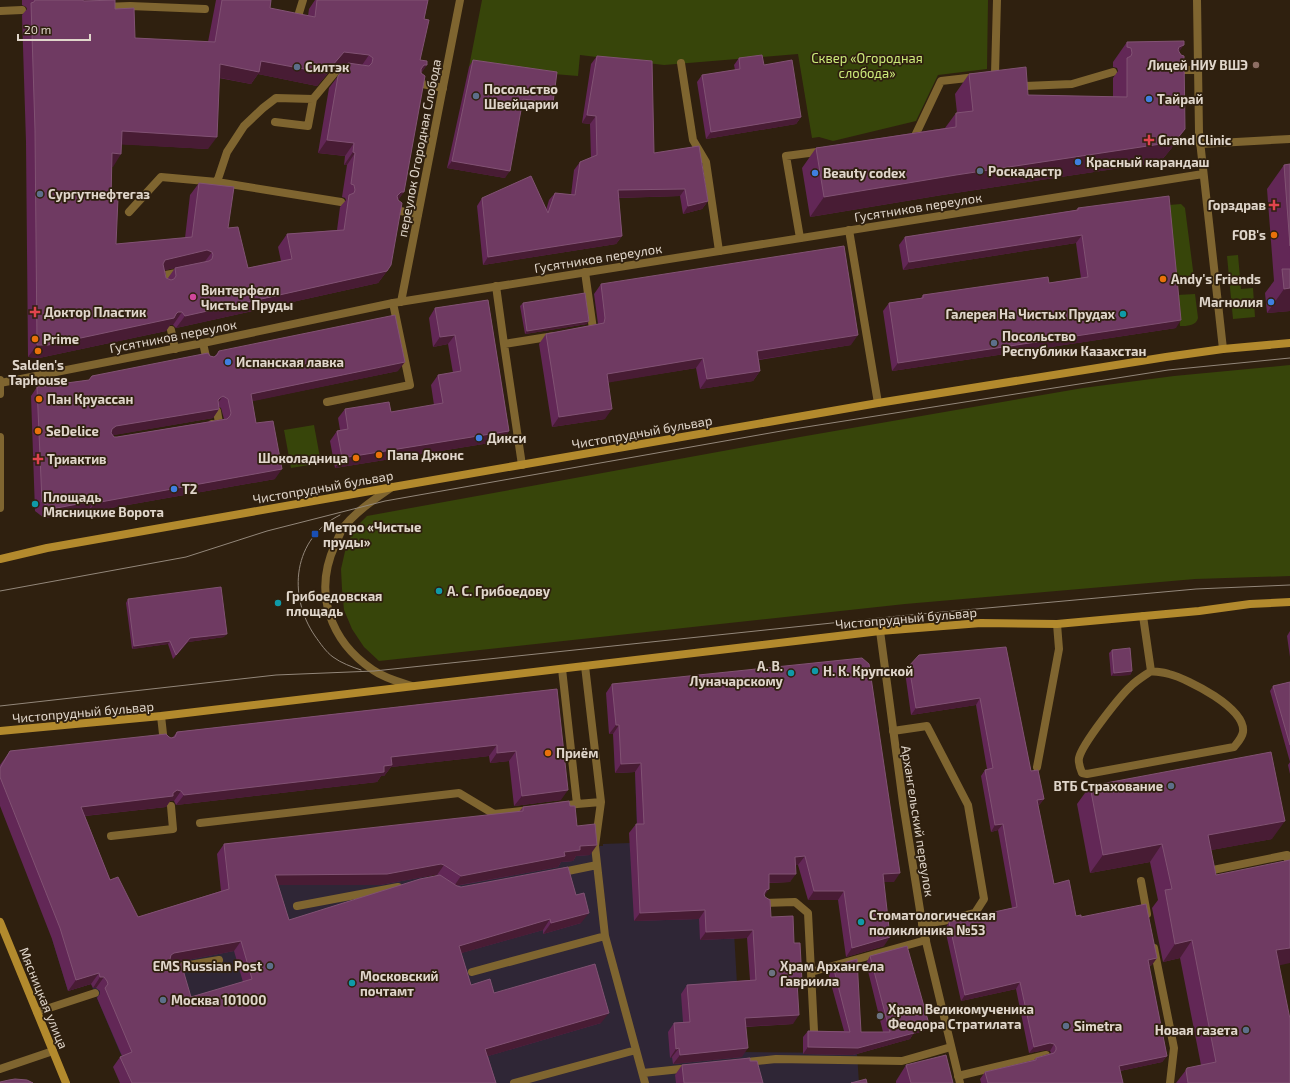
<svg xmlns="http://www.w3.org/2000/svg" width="1290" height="1083" viewBox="0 0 1290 1083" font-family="'Exo 2',sans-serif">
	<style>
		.industrial { fill: #2f2636 }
		.green { fill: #37450a }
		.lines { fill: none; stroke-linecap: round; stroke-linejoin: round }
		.service { stroke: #7f6530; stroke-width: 8 }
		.minor { stroke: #7f6530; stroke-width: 8 }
		.tertiary { stroke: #7f6530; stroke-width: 8 }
		.secondary { stroke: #b38a2d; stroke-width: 8 }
		.tram { stroke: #93877a; stroke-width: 1 }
		.wall { fill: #622756; fill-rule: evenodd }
		.shaded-wall { fill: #481c34 }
		.building { fill: #6f3a62; stroke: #815273; fill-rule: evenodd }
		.education-dot { fill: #8d6e63; stroke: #2f200f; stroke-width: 1.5 }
		.service-dot { fill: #5c6f8a; stroke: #2f200f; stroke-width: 1.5 }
		.shop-dot { fill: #3f7fe0; stroke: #2f200f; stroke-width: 1.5 }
		.health-dot { fill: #e0444e; stroke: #2f200f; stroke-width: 1.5 }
		.food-dot { fill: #e8710a; stroke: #2f200f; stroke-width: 1.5 }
		.hotel-dot { fill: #d1479c; stroke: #2f200f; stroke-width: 1.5 }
		.culture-dot { fill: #0f9aa8; stroke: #2f200f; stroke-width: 1.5 }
		.transit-dot { fill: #1a4fb4; stroke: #2f200f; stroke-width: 1.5 }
		.worship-dot { fill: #6b7280; stroke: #2f200f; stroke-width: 1.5 }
		.labels { text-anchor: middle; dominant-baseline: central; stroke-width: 3.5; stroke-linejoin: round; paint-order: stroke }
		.park-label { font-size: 13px; fill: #cdeb7b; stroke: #2f200f }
		.poi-label { font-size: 13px; font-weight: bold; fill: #e0d6cb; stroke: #2f200f; text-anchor: start }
		.street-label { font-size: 13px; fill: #e0d6cb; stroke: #2f200f }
	</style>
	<rect width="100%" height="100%" fill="#2f200f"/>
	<!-- industrial -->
	<path class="industrial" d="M680 744 733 915 741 1052 857 1053 859 1083H120L124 1062 91 984 68 991 52 939H92L268 885H351L554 863 589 846H603V844L630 843 637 832 635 772 615 773 614 750Z"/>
	<!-- green -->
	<path class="green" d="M482 0H988L987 69 938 75 916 121 833 141 819 137 812 138 798 54 664 65 580 55 578 76 469 67Z
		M1181 204 1185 208 1194 278 1176 280 1169 205Z
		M1238 255 1241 289 1253 288 1255 317 1233 319 1227 256Z
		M1195 294 1198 318C1196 326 1187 326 1180 326L1177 295Z
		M1290 365V576L1195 579 905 604 379 661 364 647 352 629 344 610 342 589 341 569 346 547 355 528 367 516 800 437 1083 388 1174 376Z
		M314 425 321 463 291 468 284 430Z"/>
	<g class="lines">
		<!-- service -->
		<path class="service" d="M104 7 130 6 205 9
			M0 11 22 10
			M299 13 303 0
			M681 63 693 140 706 162 719 251
			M1173 70H1198
			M995 74 997 0
			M417 83 443 88
			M1018 83 1025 86 1072 84 1113 72
			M275 122 308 126 313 99 337 70 352 72
			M910 139 914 138 941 81 976 77
			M1200 144 1290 139
			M217 182 341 202
			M394 210 418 214
			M129 212 161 177 217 182 227 152 244 126 263 108 276 98 313 99
			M849 230 878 403
			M800 238 786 156 824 151
			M585 272 593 329 587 330
			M161 281 160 276 182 272
			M496 286 504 344 554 336
			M171 330 175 349
			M203 343 207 361
			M504 344 522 465
			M327 402 410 385 393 303
			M212 424 219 423 217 411
			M1143 616 1151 671
			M1151 671C1157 672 1163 672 1169 674 1188 679 1246 708 1243 732 1242 738 1238 742 1234 747L1087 774 1082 773C1080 768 1078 763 1079 758 1082 744 1120 696 1131 686 1137 680 1144 676 1151 671Z
			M161 716 164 743
			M893 731 927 726 968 805 984 899 975 913 943 921 922 924
			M1037 767 1059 649 1057 624
			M577 804 601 802
			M559 806 577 804 562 669
			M200 823 459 793 494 814 530 810
			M111 836 173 829 171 806
			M1208 871 1287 855 1290 870
			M558 873 597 865
			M1141 881 1147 914
			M763 903 795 902 808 913 811 972
			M297 906 398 887
			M605 936 645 1083
			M1154 948 1174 1048 1170 1083
			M171 968 219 960
			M472 972 605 936 595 846 601 802 585 666
			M37 1012 95 993
			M814 1031 811 972 926 940
			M747 1062 776 1059 902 1061 951 1047
			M643 1073 690 1068
			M958 1076 1046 1055
			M514 1083 636 1050"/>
		<!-- minor -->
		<path class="minor" d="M1197 0 1199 132 1223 349
			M401 302 460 0
			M0 383 203 343 393 303 1203 174
			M392 487C375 499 356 511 343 528 340 533 338 539 335 545 313 593 330 641 373 670 384 678 399 682 412 686
			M880 631 903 803 923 929 960 1083
			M0 1069 53 1051"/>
		<!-- tertiary -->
		<path class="tertiary" d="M0 380V394
			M0 437V508"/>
		<!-- secondary -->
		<path class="secondary" d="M0 559 47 548 393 487 878 403 1166 357 1223 349 1290 343
			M0 731 161 716 880 631 981 623 1057 624 1199 611 1250 604 1290 602
			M0 922 66 1083"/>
		<!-- tram -->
		<path class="tram" d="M340 515C293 538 287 595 315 636 320 643 326 652 333 657 341 663 352 667 361 670
			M0 591 186 557 267 531 385 501 787 430 1168 370 1290 358
			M0 706 276 675 374 671 899 616 1196 589 1290 585"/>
	</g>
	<!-- wall -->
	<path class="wall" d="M22 0H115V9L135 38 208 42 216 0H271L270 8 308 16 309 9 315 0H428L424 19 420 60 421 73 398 200 387 271 378 283 176 328 173 325H170L166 331 39 358 28 357 26 142 22 15 27 9 26 7 22 5ZM335 65 346 66 338 76 329 88 318 153 345 156 344 165H347L342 197 345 198 346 200 340 207 337 230 287 234 278 247 281 261 248 268 228 228 199 183 190 195 185 238 116 244 111 198 112 167 121 144 208 149 219 78 251 84 258 74 317 86ZM175 268 168 278H166L165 270Z
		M1127 42 1179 52 1185 129 1171 149 1160 162 942 195 810 217 802 168 816 148 945 128 956 113H957L955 94 969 74 1028 95 1113 97V78L1118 71 1117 68 1113 67V62Z
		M597 56 654 153 708 201 702 209 683 214 680 196 619 198 622 236 616 244 483 265 477 206 482 198 546 210 549 200 555 193 571 195 574 170 580 162 591 158 590 124 582 123 591 64Z
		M739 58 764 65 801 117 796 124 706 139 697 82 702 75 735 70 734 65Z
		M473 60 549 110 522 107 505 178 447 168 469 67Z
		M1290 164V311L1267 313 1265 293 1274 281 1267 189 1284 165Z
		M1078 208 1176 328 892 371 883 311 889 303 921 298 923 295 1049 283 1081 278 1076 243 903 270 899 245 905 237 1076 210Z
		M601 284 851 345 759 360 760 371 753 381 700 389 696 368 608 382 605 419 552 427 539 344 546 334 598 324 594 294Z
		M488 300 509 431 502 441 335 468 330 441 337 431 340 430 338 418 345 409 391 412 434 405 431 385 438 375 453 373 448 344 433 347 429 318 435 308Z
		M523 303 587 324 525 334 520 306Z
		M219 351 398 371 252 401 256 423 275 479 88 512V511L44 518 35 511 31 396 37 387 89 380 92 376 210 356 214 357ZM219 407 221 408 224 419 117 437H114L113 435 213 418 219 409Z
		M128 599 224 637 188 642 173 659 168 644 132 649 126 603Z
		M1290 631V657L1287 636Z
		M1006 647 1031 771 1044 799 1039 805H1038L1054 884 1076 916 1081 917 1152 965 1149 966 1167 1056 1162 1062 1120 1071 1123 1083H981L980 1079 985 1072 1034 1060 1036 1058 1051 1053 1050 1051 1045 1050 1029 1053 1016 989 961 1001 945 929 949 922 1012 908 998 830 991 832 981 776 985 770 987 769 976 705 911 715 905 672 909 666Z
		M1112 650 1132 671 1130 675 1111 676 1109 653Z
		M1290 682V774L1288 765 1290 762 1270 691 1273 686Z
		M612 684 894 882H884V946L846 957 838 900H808L798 865H796L790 882 769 883 764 896 771 917 794 943 802 982 798 989 793 1024 746 1027 742 1057 673 1064 672 1057 670 1058 668 1032 674 1023 683 1022 681 994 687 985 750 980 747 938 700 940 699 919 634 921 629 833 636 824H637L635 772 615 773 613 734H609L606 693Z
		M557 689 561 800 514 806 509 761 490 763 489 756 391 767 384 776H381L377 782 176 805 174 801H170L166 807 85 816 110 880 138 917 221 891 217 854 224 844 519 812 523 807 570 806 577 826 590 855 576 856 573 861 561 862 558 867 456 886 581 923 543 934V930L461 953 471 985 494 993 601 1023 488 1056 496 1083H120L113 1067 120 1057 122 1056 97 998 100 994V991L96 988H93L91 984 68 991 52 939 0 806V765L10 751 169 737 171 738 173 737 177 732ZM434 875 438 876 289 920 278 885H380ZM234 951 243 982 191 997 172 963Z
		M1090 786 1272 839 1211 850 1216 875 1279 965 1290 1083H1176L1186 1070 1201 1065 1180 958 1163 962 1152 908 1158 900 1150 862 1090 873 1077 804Z
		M870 956 929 1024 924 1031 913 1034 910 1039 853 1055 803 1054V1037L808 1031H844L828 973 833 966 861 1032H883L866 963Z
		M750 1061 763 1083H676L675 1075 682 1065Z
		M906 1065 953 1083H896V1081Z"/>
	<!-- shaded-wall -->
	<path class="shaded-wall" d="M74 0H106L74 3Z
		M1184 45 1170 64 1179 47Z
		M344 52 369 55 360 68 335 65 317 86 258 74 251 84 211 76 220 64Z
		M424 65H427L418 78 421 69Z
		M523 99 553 103 549 110 519 106Z
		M587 115 596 116 590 124 582 123Z
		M801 117 796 124 706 139 711 132Z
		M1185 129 1171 149 1160 162 942 195 810 217 824 197Z
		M122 131 217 137 208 149 113 144Z
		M327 140 354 143 345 156 318 153Z
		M353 152 355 153 347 165H344Z
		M112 153 121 154 113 167 104 166Z
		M452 161 510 171 505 178 447 168Z
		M685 189 680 196 613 198 618 190Z
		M401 192H404L395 205 397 196Z
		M708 201 702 209 683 214 688 206Z
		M1082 235 1076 243 903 270 909 262Z
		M622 236 616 244 483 265 488 257Z
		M207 250 212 252 203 264 198 263 156 272 165 260Z
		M387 271 378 283 176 328 185 316Z
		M1290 288V311L1267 313 1284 289Z
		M178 312H182L173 325H170L166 331 39 358 28 357 37 345 176 314Z
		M1181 320 1176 328 892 371 898 363Z
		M589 321 587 324 525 334 527 331Z
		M455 335 448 344 433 347 440 337Z
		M858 335 851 345 750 361 757 351Z
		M703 358 696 368 600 384 607 374Z
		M405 362 398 371 244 403 251 394Z
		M760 371 753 381 700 389 707 379Z
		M223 396 216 406 213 407 220 398Z
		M219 409 213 418 109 436 112 429 116 426Z
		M612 409 605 419 552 427 559 417Z
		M509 431 502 441 335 468 342 458Z
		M282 469 275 479 88 512 95 503Z
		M94 501 88 511 44 518 51 509Z
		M227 634 224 637 188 642 173 659 190 638Z
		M170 641 168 644 132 649 134 646Z
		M1132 671 1130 675 1111 676 1114 673Z
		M980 698 976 705 911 715 916 708Z
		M616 725H619L613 734H609Z
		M497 745 489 756 391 767 384 776H381L377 782 176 805 184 795 391 757Z
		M516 751 509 761 490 763 497 753Z
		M641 763 635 772 615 773 621 764Z
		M177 790 181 791 174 801H170L166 807 74 817 81 807 173 793Z
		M568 790 561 800 514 806 522 796Z
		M1044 799 1039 805 1032 807 1037 800Z
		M1285 821 1272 839 1195 853 1208 835Z
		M1003 824 998 830 991 832 995 825Z
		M1162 844 1150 862 1090 873 1103 855Z
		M597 845 590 855 576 856 573 861 561 862 558 867 454 886 461 876 564 852 580 846Z
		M805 856 798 865 789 866 795 857Z
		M441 864 444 865 437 875H434L380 885H268L275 875Z
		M900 873 894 882H877L883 874Z
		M769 874H796L790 882 762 883Z
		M769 889 763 898 760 899 766 890Z
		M814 891H844L838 900H808Z
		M705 910 699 919 634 921 640 913Z
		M589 913 581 923 543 934 551 923Z
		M550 919 543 930 451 956 459 946Z
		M753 930 747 938 700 940 706 932Z
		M890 937 884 946 846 957 852 948Z
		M1192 940 1180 958 1163 962 1175 944Z
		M241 941 234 951 167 964 171 955 174 953Z
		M1290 948V963L1264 969 1276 950Z
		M1157 958 1152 965 1143 967 1148 960Z
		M99 973 91 984 68 991 76 980Z
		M100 977H104L96 988H93Z
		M797 982H802L796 991Z
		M1020 982 1016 989 961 1001 965 995Z
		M609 1013 601 1023 478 1059 485 1049Z
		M799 1015 793 1024 739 1027 745 1018Z
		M929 1024 924 1031 913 1034 910 1039 853 1055 803 1054 808 1047 913 1029Z
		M1050 1043 1054 1044 1050 1051 1045 1050 1029 1053 1034 1047Z
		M679 1048 672 1057 670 1058 676 1049Z
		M748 1048 742 1057 673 1064 680 1055Z
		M1167 1056 1162 1062 1115 1072 1119 1066Z"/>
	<!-- building -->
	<path class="building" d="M35 0H82L84 1 115 0V9L134 8 135 38 215 42 222 0H271L270 8 315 17 317 0H428L424 19 429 20 420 60 427 61V65H424L421 69V73L425 76 404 192H401L397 196 398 200 402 203 391 265 387 271 185 316 182 312H178L176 314 174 318 48 345H37L35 130 31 3 34 2ZM344 52 369 55 373 58 372 63 369 66 348 63 338 76 327 140 354 143 353 152 355 153 351 184 354 185 355 190 354 193 349 195 344 230 287 234 292 259 248 268 238 227 228 228 234 187 199 183 192 237 116 244 118 198H111L112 153 121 154 122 131 217 137 220 64 259 72 261 61 326 73ZM207 250 212 252 213 255 212 259 209 261 175 268 176 276 174 279 171 280 166 278 163 264 165 260Z
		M1184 41V45L1179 47 1178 50 1181 55 1184 56 1185 129 1174 142 956 175 824 197 816 148 956 127V113L973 111 969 74 1026 67 1028 95 1127 97V58L1131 56 1132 53 1131 48 1127 47V42Z
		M762 55 764 65 792 60 801 117 711 132 702 75 740 69 739 58Z
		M597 56 652 61 654 153 699 146 708 201 688 206 685 189 618 190 622 236 488 257 482 198 531 176 548 213 555 193 575 195 580 162 597 155 596 116 587 115Z
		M473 60 557 72 553 103 523 99 510 171 452 161Z
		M1290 164V246L1284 165Z
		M1169 196 1181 320 898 363 889 303 923 298V295L1048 277 1049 283 1088 277 1082 235 909 262 905 237 1078 210V208Z
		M844 246 858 335 757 351 760 371 707 379 703 358 607 374 612 409 559 417 546 334 604 323 605 318 601 284Z
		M1282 269H1290V288L1284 289Z
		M585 293 589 321 527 331 523 303Z
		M488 300 509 431 342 458 337 431 348 429 345 409 389 402 391 412 443 403 438 375 461 371 455 335 440 337 435 308Z
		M395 315 405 362 251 394 256 423 273 421 282 469 95 503 94 501 51 509 42 502 37 387 89 380 92 376 208 353 210 356 214 357 217 355 219 351ZM223 396 228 399 231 413 230 416 227 419 117 437H114L111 433 112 429 116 426 219 409 218 400 220 398Z
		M221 587 227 634 190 638 176 655 170 641 134 646 128 599Z
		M1006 647 1031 771 1038 770 1044 799 1037 800 1054 884 1069 880 1076 916 1081 915V917L1146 904 1157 958 1148 960 1167 1056 1119 1066 1123 1083H988L985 1072 1036 1060V1058L1054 1053 1056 1050V1047L1054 1044 1050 1043 1034 1047 1020 982 965 995 949 922 1017 907 1003 824 995 825 985 770 993 768 980 698 916 708 909 666 919 655Z
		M1130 648 1132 671 1114 673 1112 650Z
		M862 658 869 664 900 873 883 874 890 937 852 948 844 891H814L805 856 795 857 796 874H769V889L766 890 764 894 765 897 770 900 771 917 793 916 794 943H800L802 982H797L799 1015 745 1018 748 1048 680 1055 679 1048 676 1049 674 1023 690 1022 687 985 756 980 753 930 706 932 705 910 640 913 636 824H644L641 763 621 764 619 725H616L612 684Z
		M1290 682V745L1273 686Z
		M557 689 568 790 522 796 516 751 497 753V745L391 757 392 765 384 766V772L184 795 181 791 177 790 173 793V796L81 807 110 880 118 877 138 917 229 889 224 844 523 811V807L569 801 570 806H575L577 826 595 824 597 845 580 846V850L564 852 565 856 461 876 444 865 441 864 387 874 275 875 289 920 420 879 440 875 457 886 461 887 568 867 576 895 584 893 589 913 551 923 550 919 459 946 471 985 490 979 494 993 595 964 609 1013 485 1049 496 1083H132L120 1057 132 1052 105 988 108 984 107 981 104 977H100L99 973 76 980 60 928 0 777V768L10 751 166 734 169 737 171 738 175 737 177 732ZM241 941 252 979 191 997 181 963 174 964 171 962 170 959 171 955 174 953Z
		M1271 752 1285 821 1208 835 1216 875 1290 860V948L1276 950 1290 1019V1083H1188L1186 1070 1187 1068 1216 1062 1192 940 1175 944 1165 890 1172 889 1162 844 1103 855 1090 786Z
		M907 946 929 1024 913 1029 914 1033 858 1048 808 1047V1031L850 1032 833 966 857 959 861 1032H890L870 956Z
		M946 1055 953 1083H911L906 1065Z
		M750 1058V1061H757L763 1083H684L682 1065Z
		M15 1079 27 1080 33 1083H0V1082L9 1080Z
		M866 1079 867 1083H851Z"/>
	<!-- markers -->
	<circle class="education-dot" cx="1256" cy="65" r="4"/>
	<g class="service-dot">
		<circle cx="297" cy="67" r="4"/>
		<circle cx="476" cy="96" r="4"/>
		<circle cx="980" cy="171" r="4"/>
		<circle cx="40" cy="194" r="4"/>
		<circle cx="994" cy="343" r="4"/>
		<circle cx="1171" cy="786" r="4"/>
		<circle cx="270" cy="966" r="4"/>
		<circle cx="163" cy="1000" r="4"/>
		<circle cx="1066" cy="1026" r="4"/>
		<circle cx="1246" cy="1030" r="4"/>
	</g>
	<g class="shop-dot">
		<circle cx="1149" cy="99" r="4"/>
		<circle cx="1078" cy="162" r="4"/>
		<circle cx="815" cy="173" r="4"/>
		<circle cx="1271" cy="302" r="4"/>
		<circle cx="228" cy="362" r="4"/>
		<circle cx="479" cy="438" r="4"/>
		<circle cx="174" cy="489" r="4"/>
	</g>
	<g class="health-dot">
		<path d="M1147 134h4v4h4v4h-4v4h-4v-4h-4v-4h4z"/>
		<path d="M1272 199h4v4h4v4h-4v4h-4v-4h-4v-4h4z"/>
		<path d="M33 306h4v4h4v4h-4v4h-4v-4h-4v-4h4z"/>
		<path d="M36 453h4v4h4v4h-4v4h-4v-4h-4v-4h4z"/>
	</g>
	<g class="food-dot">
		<circle cx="1274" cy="235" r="4"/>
		<circle cx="1163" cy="279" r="4"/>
		<circle cx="35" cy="339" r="4"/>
		<circle cx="38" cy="351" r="4"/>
		<circle cx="39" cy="399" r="4"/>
		<circle cx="38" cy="431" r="4"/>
		<circle cx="379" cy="455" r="4"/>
		<circle cx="356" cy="458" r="4"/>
		<circle cx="548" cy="753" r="4"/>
	</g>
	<circle class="hotel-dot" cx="193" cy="297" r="4"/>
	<g class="culture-dot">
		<circle cx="1123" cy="314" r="4"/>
		<circle cx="35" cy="504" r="4"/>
		<circle cx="439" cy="591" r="4"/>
		<circle cx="278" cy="603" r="4"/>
		<circle cx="815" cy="671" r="4"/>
		<circle cx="791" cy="673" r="4"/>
		<circle cx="861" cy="922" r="4"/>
		<circle cx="352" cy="983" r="4"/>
	</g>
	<rect class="transit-dot" x="311" y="530" width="8" height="8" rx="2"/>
	<g class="worship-dot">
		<circle cx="772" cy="973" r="4"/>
		<circle cx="880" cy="1016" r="4"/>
	</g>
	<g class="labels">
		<!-- park labels -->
		<g class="park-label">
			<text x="867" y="58">Сквер «Огородная<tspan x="867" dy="15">слобода»</tspan></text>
		</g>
		<!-- poi labels -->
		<g class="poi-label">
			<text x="1248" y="65" text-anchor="end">Лицей НИУ ВШЭ</text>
			<text x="305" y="67">Силтэк</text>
			<text x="484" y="89">Посольство<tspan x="484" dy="15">Швейцарии</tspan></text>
			<text x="1157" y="99">Тайрай</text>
			<text x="1158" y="140">Grand Clinic</text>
			<text x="1086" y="162">Красный карандаш</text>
			<text x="988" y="171">Роскадастр</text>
			<text x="823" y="173">Beauty codex</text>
			<text x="48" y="194">Сургутнефтегаз</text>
			<text x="1266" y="205" text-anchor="end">Горздрав</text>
			<text x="1266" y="235" text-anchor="end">FOB's</text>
			<text x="1171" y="279">Andy's Friends</text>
			<text x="201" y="290">Винтерфелл<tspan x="201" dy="15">Чистые Пруды</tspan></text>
			<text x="1263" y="302" text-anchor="end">Магнолия</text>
			<text x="44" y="312">Доктор Пластик</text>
			<text x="1115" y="314" text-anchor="end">Галерея На Чистых Прудах</text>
			<text x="1002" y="336">Посольство<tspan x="1002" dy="15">Республики Казахстан</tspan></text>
			<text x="43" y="339">Prime</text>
			<text x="236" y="362">Испанская лавка</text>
			<text x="38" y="365" text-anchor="middle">Salden's<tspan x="38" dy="15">Taphouse</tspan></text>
			<text x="47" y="399">Пан Круассан</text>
			<text x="46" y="431">SeDelice</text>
			<text x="487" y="438">Дикси</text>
			<text x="387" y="455">Папа Джонс</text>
			<text x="348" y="458" text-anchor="end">Шоколадница</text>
			<text x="47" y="459">Триактив</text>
			<text x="182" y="489">T2</text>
			<text x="43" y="497">Площадь<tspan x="43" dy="15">Мясницкие Ворота</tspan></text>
			<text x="323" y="527">Метро «Чистые<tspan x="323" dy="15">пруды»</tspan></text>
			<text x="447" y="591">А. С. Грибоедову</text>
			<text x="286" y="596">Грибоедовская<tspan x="286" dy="15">площадь</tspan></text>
			<text x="783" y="666" text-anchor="end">А. В.<tspan x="783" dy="15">Луначарскому</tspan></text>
			<text x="823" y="671">Н. К. Крупской</text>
			<text x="556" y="753">Приём</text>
			<text x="1163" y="786" text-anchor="end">ВТБ Страхование</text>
			<text x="869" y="915">Стоматологическая<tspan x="869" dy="15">поликлиника №53</tspan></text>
			<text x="262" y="966" text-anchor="end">EMS Russian Post</text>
			<text x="780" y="966">Храм Архангела<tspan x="780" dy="15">Гавриила</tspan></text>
			<text x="360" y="976">Московский<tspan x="360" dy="15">почтамт</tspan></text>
			<text x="171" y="1000">Москва 101000</text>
			<text x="888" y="1009">Храм Великомученика<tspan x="888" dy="15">Феодора Стратилата</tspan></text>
			<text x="1074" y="1026">Simetra</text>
			<text x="1238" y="1030" text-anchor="end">Новая газета</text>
		</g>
		<!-- street labels -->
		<g class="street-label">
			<text transform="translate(419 148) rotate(-79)">переулок Огородная Слобода</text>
			<text transform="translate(918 207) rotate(-9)">Гусятников переулок</text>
			<text transform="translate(598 258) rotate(-9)">Гусятников переулок</text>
			<text transform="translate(173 336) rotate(-11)">Гусятников переулок</text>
			<text transform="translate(642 432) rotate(-10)">Чистопрудный бульвар</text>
			<text transform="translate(323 487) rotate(-10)">Чистопрудный бульвар</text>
			<text transform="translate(906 618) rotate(-5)">Чистопрудный бульвар</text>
			<text transform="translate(83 712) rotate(-5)">Чистопрудный бульвар</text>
			<text transform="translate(918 821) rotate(81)">Архангельский переулок</text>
			<text transform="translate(44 998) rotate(68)">Мясницкая улица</text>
		</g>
	</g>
	<!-- scale -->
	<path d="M18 34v6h72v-6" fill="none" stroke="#e0d6cb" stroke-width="2"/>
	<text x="24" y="34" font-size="12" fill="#e0d6cb" stroke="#2f200f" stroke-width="3" paint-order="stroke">20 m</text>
</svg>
